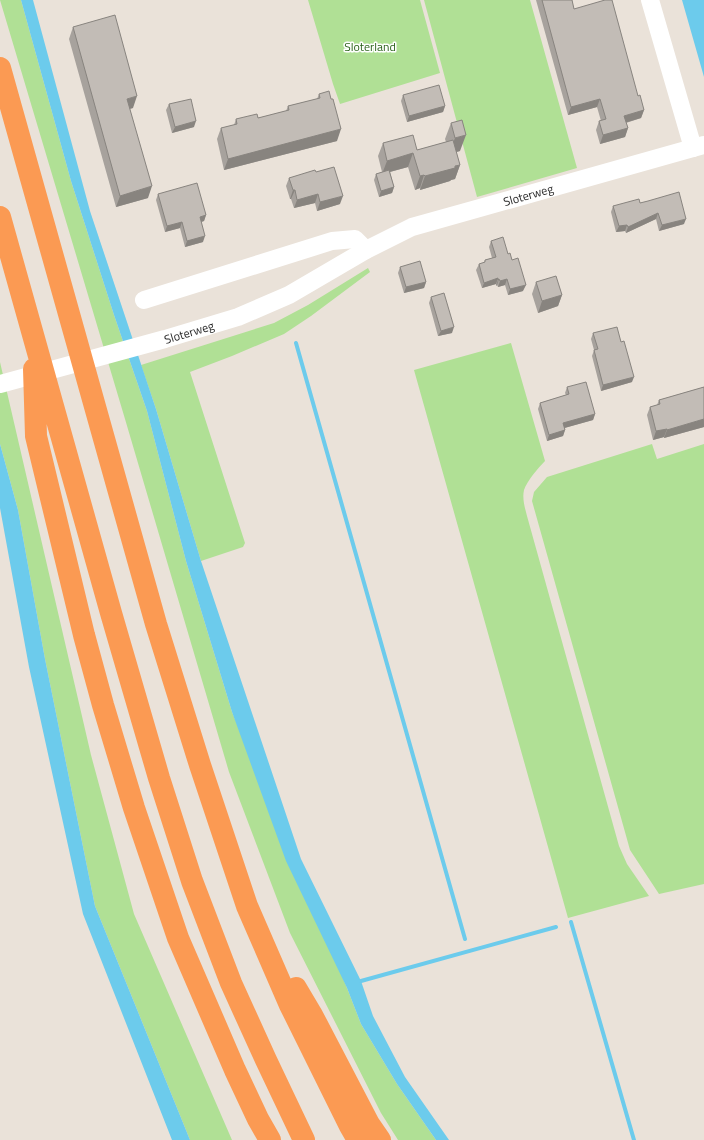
<svg xmlns="http://www.w3.org/2000/svg" width="704" height="1140" viewBox="0 0 704 1140" font-family="'Titillium Web',sans-serif">
	<style>
		.green { fill: #b0e095 }
		.water { fill: #6ccbec }
		.lines { fill: none; stroke-linecap: round; stroke-linejoin: round }
		.stream { stroke: #6ccbec; stroke-width: 4 }
		.minor { stroke: #fff; stroke-width: 18 }
		.highway { stroke: #fb9a53; stroke-width: 22 }
		.wall { fill: #a7a29d }
		.shaded-wall { fill: #88847f }
		.building { fill: #c2bcb6; stroke: #88847f }
		.labels { text-anchor: middle; dominant-baseline: central; stroke-width: 3; stroke-linejoin: round; paint-order: stroke }
		.park-label { font-size: 12px; fill: #2a621a; stroke: #fff }
		.street-label { font-size: 12px; fill: #272727; stroke: #fff }
	</style>
	<rect width="100%" height="100%" fill="#eae2d9"/>
	<!-- green -->
	<path class="green" d="M0 0H21L71 181 114 315 147 411 186 561 232 712 347 988 361 1024 397 1084 436 1140H398L381 1113 290 933 229 772 125 419Z
		M308 0H420L440 73 340 104 333 84Z
		M424 0H530L577 168 477 197Z
		M368 268 370 272 311 316 284 334 232 356 190 372 245 543 243 547 201 561 156 409 141 365 274 323 308 305Z
		M511 343 545 461C538 468 527 481 524 490 522 499 525 508 527 516L619 846 627 864 649 896 568 918 414 370Z
		M0 362 91 755 134 914 232 1140H190L95 906 45 659 18 510 0 444Z
		M652 444 657 459 704 444V884L659 894 630 850 625 832 532 501 534 492 547 477Z"/>
	<!-- water -->
	<path class="water" d="M21 0H33L90 211 156 409 201 561 301 859 361 981 373 1016 405 1077 449 1140H436L397 1084 361 1024 347 988 286 861 232 712 186 561 147 411 114 315 71 181Z
		M682 0H704V77Z
		M0 444 18 510 45 659 95 906 190 1140H172L83 914 29 667 0 508Z"/>
	<g class="lines">
		<!-- stream -->
		<path class="stream" d="M296 343 465 939
			M571 922 634 1140
			M361 981 556 927"/>
		<!-- minor -->
		<g class="minor">
			<path d="M650 0 693 148"/>
			<path d="M144 300 332 241 355 239 366 250"/>
			<path id="s1" d="M0 384 165 339 238 317 289 295 366 250 412 227 704 145"/>
		</g>
		<!-- highway -->
		<path class="highway" d="M0 68 156 624 200 765 247 906 290 1005 350 1126 358 1140
			M0 217 111 613 159 778 192 881 231 983 266 1060 304 1140
			M34 369 36 436 84 635 103 705 134 808 178 938 235 1070 258 1119 270 1140
			M296 988 312 1015 369 1124 380 1140"/>
	</g>
	<!-- wall -->
	<path class="wall" d="M536 0H572L574 9 638 96 644 110 641 118 626 123 628 128 625 137 600 144 596 130 599 121H601L597 107 568 115Z
		M73 27 133 108 130 109 148 198 116 207 69 39Z
		M319 94 337 141 224 170 217 139 221 128 234 125 236 119 258 118 286 111 288 106 317 99Z
		M403 95 445 106 443 112 407 122 401 101Z
		M169 104 194 127 172 133 166 110Z
		M451 123 460 151 456 152 460 165 455 179 451 180 450 181 420 190V188L415 190 408 167 390 172 394 187 392 193 379 197 374 180 376 174 382 172 378 156 383 143 417 150 446 142 445 139Z
		M316 172 340 204 317 211 315 203 294 208 291 199H290L286 186 289 178Z
		M158 194 206 215 204 221 201 222 203 242 185 247 180 228 165 232 156 200Z
		M640 203 684 224 659 231 656 219 626 233 625 231 616 232 611 212 613 206Z
		M491 241 508 254 512 260 523 291 508 295 505 285 498 287 497 285 496 286V284L482 288 476 270 479 264 484 263 485 260 492 258 489 247Z
		M400 267 426 282 424 288 404 293 398 273Z
		M536 282 562 295 558 306 538 313 532 294Z
		M431 297 452 333 438 336 429 303Z
		M593 333 632 382 601 391 592 356 594 350 591 339Z
		M567 387 595 414 593 420 564 428 565 430 563 436 547 441 538 409 540 403 566 395 565 393Z
		M704 387V427L664 438V437L653 440 647 415 650 407 657 405 659 400Z"/>
	<!-- shaded-wall -->
	<path class="shaded-wall" d="M137 96 133 108 123 110 127 99Z
		M600 99 597 107 568 115 571 107Z
		M445 106 443 112 407 122 409 116Z
		M644 110 641 118 621 124 624 116Z
		M196 121 194 127 172 133 175 127Z
		M628 128 625 137 600 144 603 135Z
		M341 129 337 141 224 170 228 159Z
		M466 135 460 151 449 154 455 138Z
		M413 153 408 167 382 174 387 161Z
		M460 165 455 179 451 180 450 181 420 190 425 176Z
		M424 175 420 188 415 190 420 176Z
		M152 186 148 198 116 207 120 196Z
		M394 187 392 193 379 197 381 191Z
		M293 190H295L291 199H290Z
		M318 194 315 203 294 208 297 200Z
		M343 196 340 204 317 211 320 202Z
		M658 213 656 219 626 233 628 227Z
		M206 215 204 221 198 223 200 217Z
		M686 219 684 224 659 231 662 225Z
		M182 222 180 228 165 232 167 226Z
		M627 225 625 231 616 232 619 226Z
		M205 236 203 242 185 247 187 241Z
		M498 278 496 284 482 288 484 283Z
		M499 279 497 285 496 286 498 280Z
		M507 279 505 285 498 287 500 281Z
		M426 282 424 288 404 293 406 287Z
		M526 285 523 291 508 295 510 289Z
		M562 295 558 306 538 313 542 301Z
		M454 327 452 333 438 336 441 331Z
		M634 377 632 382 601 391 603 385Z
		M595 414 593 420 561 429 563 423Z
		M704 419V427L664 438 667 430Z
		M667 429 664 437 653 440 656 431Z
		M565 430 563 436 547 441 549 435Z"/>
	<!-- building -->
	<path class="building" d="M542 0H572L574 9 605 0H612L638 96 640 95 644 110 624 116 628 128 603 135 599 121 606 119 600 99 571 107Z
		M115 15 137 96 127 99 152 186 120 196 73 27Z
		M439 85 445 106 409 116 403 95Z
		M329 91 331 99H333L341 129 228 159 221 128 237 124 236 119 257 114 258 118 289 110 288 106 320 98 319 94Z
		M191 99 196 121 175 127 169 104Z
		M462 120 466 135 455 138 451 123Z
		M413 135 417 150 453 140 460 165 455 166V168L425 176 424 175 420 176 413 153 387 161 383 143Z
		M334 167 343 196 320 202 318 194 297 200 295 190H293L289 178 315 170 316 172Z
		M389 170 394 187 381 191 376 174Z
		M197 183 206 215 200 217 205 236 187 241 182 222 167 226 158 194Z
		M679 192 686 219 662 225 658 213 628 227 627 225 619 226 613 206 639 199 640 203 648 201Z
		M503 237 508 254 510 253 512 260 518 258 526 285 510 289 507 279 500 281 499 279 498 280V278L484 283 479 264 485 262V260L496 257 491 241Z
		M420 261 426 282 406 287 400 267Z
		M556 276 562 295 542 301 536 282Z
		M444 293 454 327 441 331 431 297Z
		M617 327 621 342 624 341 634 377 603 385 594 350 598 349 593 333Z
		M586 382 595 414 563 423 565 430 549 435 540 403 569 394 567 387Z
		M704 387V419L667 430V429L656 431 650 407 660 404 659 400Z"/>
	<g class="labels">
		<!-- park labels -->
		<g class="park-label">
			<text x="370" y="46">Sloterland</text>
		</g>
		<!-- street labels -->
		<g class="street-label">
			<text stroke="none"><textPath href="#s1" startOffset="564">Sloterweg</textPath></text>
			<text stroke="none"><textPath href="#s1" startOffset="196">Sloterweg</textPath></text>
		</g>
	</g>
</svg>
